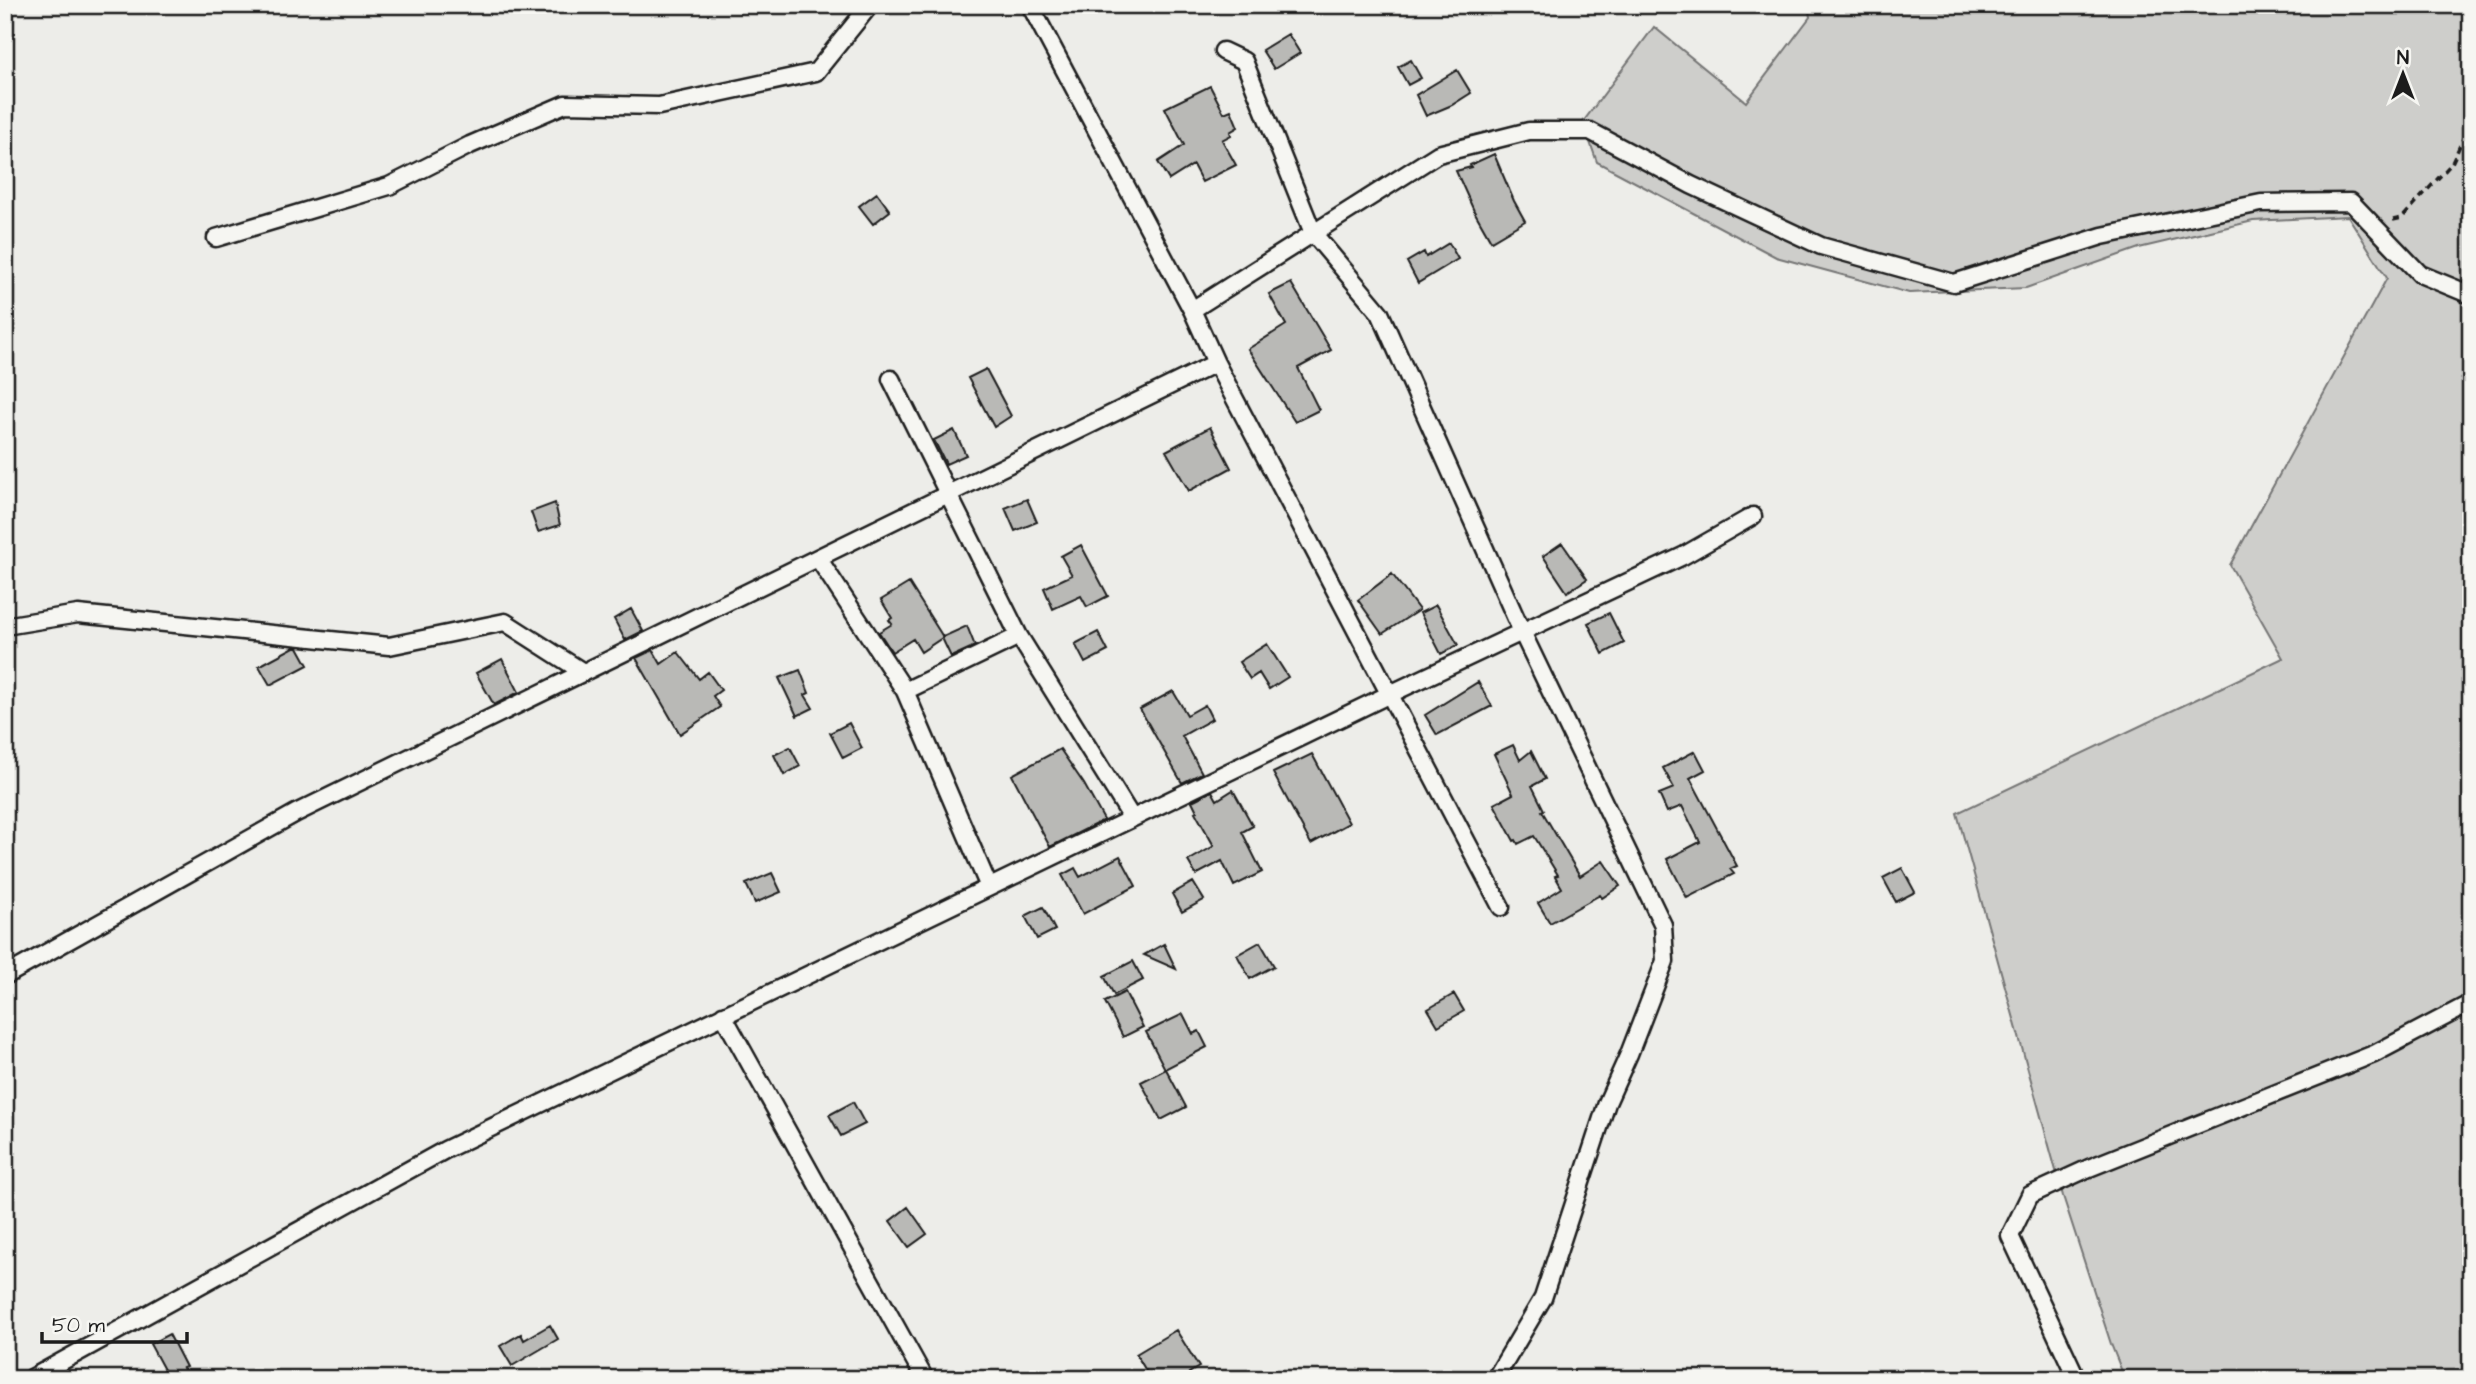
<svg xmlns="http://www.w3.org/2000/svg" width="2476" height="1384" viewBox="0 0 2476 1384" font-family="'Architects Daughter',sans-serif">
	<style>
		.green { fill: #cececb; stroke: #757574; stroke-width: 2 }
		.building { fill: #b9b9b6; stroke: #1c1c1c; stroke-width: 2 }
		.lines { fill: none; stroke-linecap: round; stroke-linejoin: round }
		.minor-casing { stroke: #1c1c1c; stroke-width: 21 }
		.path { stroke: #1c1c1c; stroke-width: 3.5; stroke-dasharray: 7 5; stroke-linecap: butt }
		.minor { stroke: #f6f6f2; stroke-width: 16 }
	</style>
	<rect width="100%" height="100%" fill="#edede9"/>
	<filter id="ink" filterUnits="userSpaceOnUse"><feTurbulence type="fractalNoise" baseFrequency=".0143" numOctaves="2"/><feDisplacementMap in="SourceGraphic" scale="14" xChannelSelector="R" yChannelSelector="G"/><feConvolveMatrix kernelMatrix="1 2 1 2 8 2 1 2 1" color-interpolation-filters="sRGB"/></filter>
	<g filter="url(#ink)">
		<!-- green -->
		<path class="green" d="M1808 5H2471V1379H2125L2111 1344 2063 1196 1957 813 2283 658 2230 565 2387 278 2348 216 2253 221 2139 248 2026 288 1909 293 1776 257 1597 162 1583 122 1654 27 1746 102 1810 17Z"/>
		<!-- building -->
		<path class="building" d="M1288 34 1300 53 1274 69 1262 50Z
			M1411 60 1421 78 1408 85 1398 67Z
			M1457 70 1471 93 1452 105 1426 116 1416 95Z
			M1210 86 1224 113 1231 110 1238 127 1230 132 1231 135 1222 140 1236 165 1202 182 1193 165 1169 180 1158 162 1184 145 1165 108Z
			M1494 154 1514 201 1525 221 1491 241 1474 211 1456 171 1471 167 1470 165Z
			M877 193 890 211 873 224 859 206Z
			M1449 243 1458 259 1418 283 1407 262 1424 252 1426 257Z
			M1291 283 1331 350 1298 368 1319 410 1295 422 1248 349 1286 325 1269 294Z
			M986 369 1011 416 994 427 968 378Z
			M1210 427 1231 468 1189 491 1166 451Z
			M954 430 966 455 946 464 934 440Z
			M1027 499 1037 522 1015 531 1005 508Z
			M555 503 560 525 538 532 531 512Z
			M1562 543 1587 579 1567 592 1543 556Z
			M1081 545 1108 596 1087 607 1081 596 1053 609 1044 588 1072 575 1061 556Z
			M1392 574 1419 610 1382 634 1358 600Z
			M909 583 943 637 967 626 975 646 951 657 942 638 921 652 913 639 892 652 879 632 892 624 889 620 892 618 881 600Z
			M1436 605 1458 645 1441 654 1420 613Z
			M631 609 643 631 625 640 614 619Z
			M1609 613 1624 643 1603 654 1588 623Z
			M1098 632 1108 651 1085 663 1075 644Z
			M1267 644 1288 677 1269 689 1259 673 1250 679 1239 662Z
			M294 647H298L308 665 270 685 259 666Z
			M653 650 661 664 678 652 699 679 708 672 721 690 713 696 720 707 680 734 636 658Z
			M502 659 519 692 494 705 476 673Z
			M800 670 809 693 805 695 813 708 797 716 779 678Z
			M1478 682 1492 706 1437 735 1425 715Z
			M1173 691 1187 715 1205 705 1212 719 1182 736 1202 773 1182 783 1140 709Z
			M849 723 862 748 843 758 830 733Z
			M1513 745 1520 760 1531 751 1545 779 1532 786 1544 810 1542 811 1580 876 1603 861 1620 886 1602 898 1600 895 1550 923 1538 903 1562 888 1555 876 1558 875 1534 836 1518 844 1516 840 1514 841 1494 804 1513 794 1494 754Z
			M790 747 800 766 784 775 774 755Z
			M1060 749 1084 784 1104 820 1050 847 1012 775Z
			M1695 751 1705 770 1690 778 1737 866 1730 869 1734 874 1687 898 1667 859 1700 842 1682 806 1667 812 1659 794 1674 788 1663 768Z
			M1312 754 1349 823 1311 844 1273 773Z
			M1233 790 1253 826 1242 832 1262 872 1234 886 1222 861 1196 875 1188 861 1214 846 1195 812 1197 811 1192 801 1212 791 1217 800Z
			M1120 856 1136 886 1083 914 1062 875 1075 868 1080 877Z
			M1902 868 1915 892 1896 902 1883 878Z
			M772 873 781 892 755 903 746 884Z
			M1193 882 1204 900 1182 912 1172 894Z
			M1043 907 1055 930 1037 939 1025 916Z
			M1260 942 1274 966 1250 979 1237 955Z
			M1164 944 1176 969 1144 955Z
			M1133 961 1143 980 1114 995 1104 976Z
			M1125 992 1143 1027 1123 1037 1105 1002Z
			M1454 994 1464 1011 1438 1026 1428 1009Z
			M1183 1014 1193 1034 1199 1031 1207 1047 1165 1069 1146 1032Z
			M1166 1069 1186 1107 1161 1120 1141 1082Z
			M853 1102 865 1124 841 1136 829 1115Z
			M908 1207 927 1234 909 1247 890 1221Z
			M550 1325 558 1339 512 1366 500 1346 521 1334 524 1340Z
			M1176 1330 1199 1367 1189 1373 1192 1379H1151L1136 1354Z
			M169 1334 186 1367 183 1368 189 1379H169L150 1344Z"/>
		<g class="lines">
			<!-- minor casing -->
			<g class="minor-casing">
				<path id="minor" d="M1030 5 1192 310
					M1223 51 1244 61 1313 233 1380 313 1522 632 1663 925 1665 961 1629 1054 1607 1103 1543 1298 1495 1379
					M216 238 389 186 470 145 565 104 659 106 816 72 870 5
					M1216 363 1501 907
					M818 558 905 691 1019 636 891 379
					M5 626 78 614 389 646 505 622 583 672
					M1019 636 1132 818
					M905 691 989 887
					M5 976 296 813 1216 363 1192 310 1438 154 1529 131H1590L1691 185 1821 246 1954 283 2102 236 2261 203 2351 202 2420 274 2471 295
					M723 1015 925 1379
					M30 1379 445 1150 1390 694 1683 556 1753 516
					M2077 1379 2010 1236 2030 1195 2089 1168 2374 1054 2471 1003"/>
			</g>
			<!-- path -->
			<path class="path" d="M2393 220 2402 218 2452 163 2471 121"/>
			<!-- minor -->
			<use href="#minor" class="minor"/>
		</g>
	</g>
	<!-- margin -->
	<rect width="2476" height="1384" fill="none" stroke="#f6f6f2" stroke-width="28"/>
	<rect x="14" y="14" width="2448" height="1356" fill="none" stroke="#1c1c1c" stroke-width="2.5" filter="url(#ink)"/>
	<!-- north arrow -->
	<g transform="translate(2403 74)" stroke="#f6f6f2" stroke-width="5" paint-order="stroke">
	<path d="M0-5L12 26L0 18L-12 26Z" fill="#1c1c1c"/>
	<text y="-10" font-size="19" font-weight="bold" text-anchor="middle" fill="#1c1c1c">N</text>
	</g>
	<!-- scale -->
	<path d="M42 1332v10h145v-10" fill="none" stroke="#1c1c1c" stroke-width="3.5"/>
	<text x="52" y="1332" font-size="21" fill="#1c1c1c" stroke="#f6f6f2" stroke-width="5" paint-order="stroke">50 m</text>
</svg>
